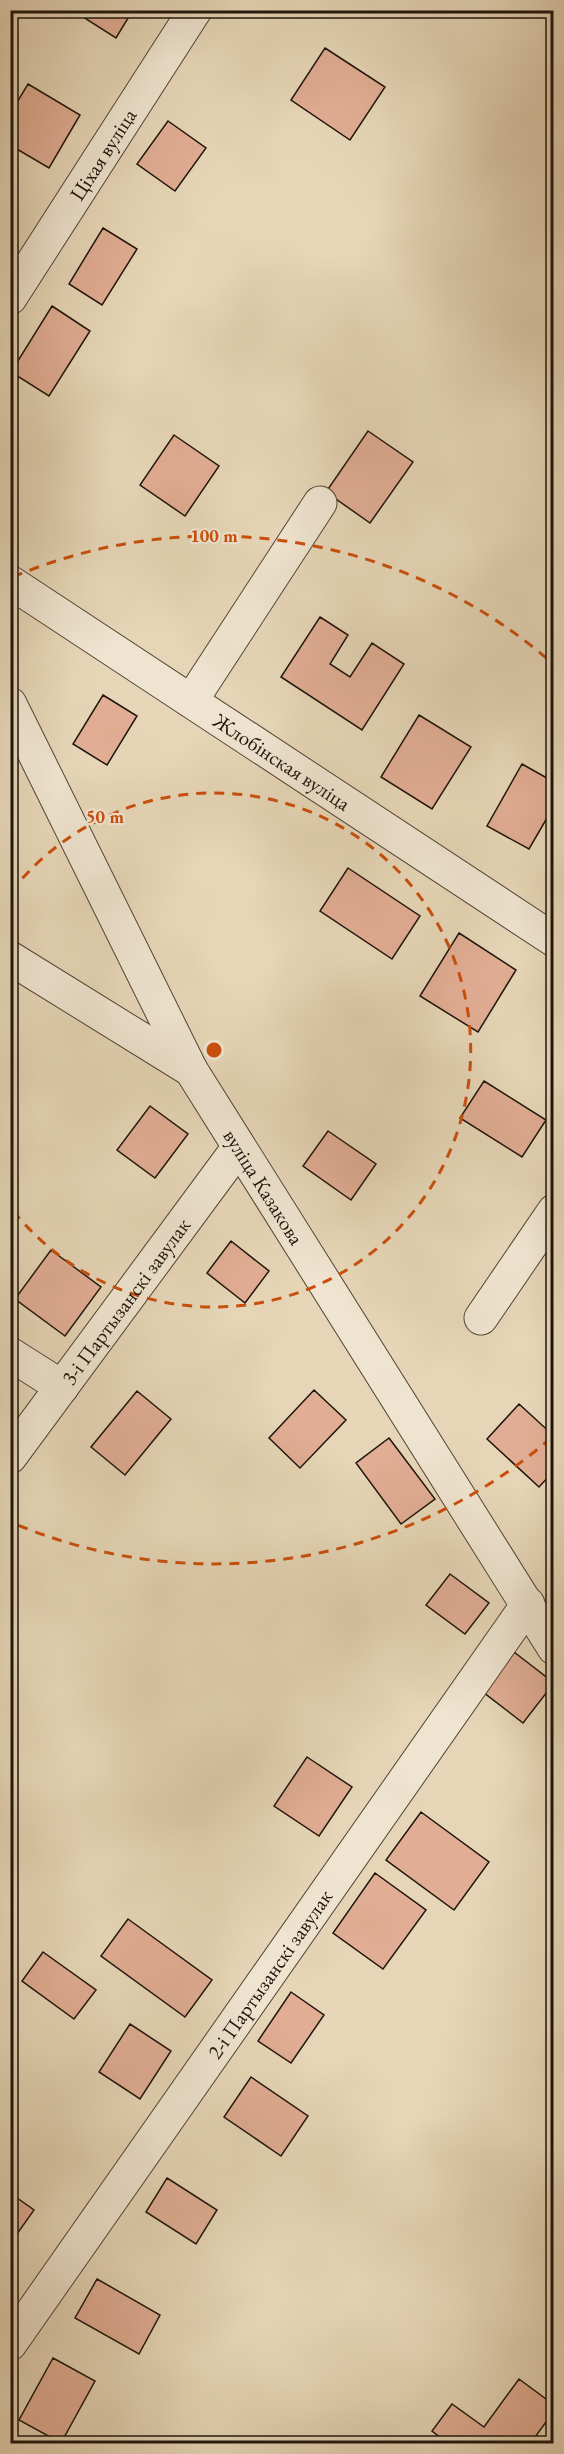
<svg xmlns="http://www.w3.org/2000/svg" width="564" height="2454" viewBox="0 0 564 2454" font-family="'EB Garamond',serif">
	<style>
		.building { fill: #e1ad94; stroke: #1e140c; stroke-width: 1.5 }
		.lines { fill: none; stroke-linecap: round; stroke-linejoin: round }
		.minor-casing { stroke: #504437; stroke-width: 35 }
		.minor { stroke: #efe4d0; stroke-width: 33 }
		.ring { fill: none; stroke: #ca4f0c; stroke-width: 3; stroke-dasharray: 10 8 }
		.labels { text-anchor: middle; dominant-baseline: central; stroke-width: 4.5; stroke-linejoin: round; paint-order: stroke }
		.street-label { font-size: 21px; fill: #1e140c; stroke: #efe4d0 }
		.centre { fill: #ca4f0c; stroke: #efe4d0; stroke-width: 3 }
		.ring-label { font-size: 18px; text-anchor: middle; font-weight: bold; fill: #ca4f0c; stroke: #efe4d0; stroke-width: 4.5; stroke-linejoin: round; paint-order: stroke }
	</style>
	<rect width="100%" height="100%" fill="#e6d6b7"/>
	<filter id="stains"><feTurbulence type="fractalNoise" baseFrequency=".00333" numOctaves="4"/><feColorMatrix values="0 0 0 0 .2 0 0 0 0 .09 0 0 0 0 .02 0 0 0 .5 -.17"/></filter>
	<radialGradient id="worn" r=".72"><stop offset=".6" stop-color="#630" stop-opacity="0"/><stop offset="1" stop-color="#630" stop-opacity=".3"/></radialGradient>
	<!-- building -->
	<path class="building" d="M72 10H133L116 38Z
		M325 48 385 87 350 140 291 100Z
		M28 84 80 115 49 168 10 145V114Z
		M168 121 206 148 175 191 137 164Z
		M103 228 137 249 102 305 69 284Z
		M52 306 90 331 49 396 11 372Z
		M368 431 413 462 370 523 326 492Z
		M174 435 219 466 185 516 140 485Z
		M320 617 348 635 330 664 350 677 372 643 404 664 362 730 281 677Z
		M103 695 137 716 107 765 73 744Z
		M419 715 471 747 432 809 381 777Z
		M522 764 554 782V806L529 849 487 826Z
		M348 868 420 916 392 959 320 911Z
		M459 933 516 970 478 1032 420 996Z
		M484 1081 546 1120 522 1157 460 1118Z
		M150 1106 188 1134 155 1178 117 1150Z
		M328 1131 376 1164 351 1200 303 1166Z
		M231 1241 269 1271 245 1303 207 1273Z
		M51 1250 101 1287 65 1336 15 1299Z
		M314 1390 346 1420 300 1468 269 1438Z
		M137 1391 171 1419 125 1475 91 1447Z
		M519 1404 554 1436V1471L539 1487 487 1439Z
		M389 1438 435 1499 401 1524 356 1463Z
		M450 1574 489 1603 465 1634 426 1605Z
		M514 1652 554 1683 523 1723 483 1692Z
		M307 1757 352 1787 319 1836 274 1806Z
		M421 1812 489 1862 454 1910 386 1860Z
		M375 1873 426 1910 383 1969 333 1933Z
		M128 1919 212 1980 185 2017 101 1956Z
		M43 1952 96 1990 74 2019 22 1981Z
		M291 1992 324 2015 291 2063 258 2041Z
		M130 2024 171 2051 140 2099 99 2072Z
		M251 2077 308 2116 281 2156 224 2117Z
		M167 2178 217 2210 196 2244 146 2212Z
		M10 2193 34 2210 10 2244Z
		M97 2279 160 2315 139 2354 75 2318Z
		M53 2358 95 2381 61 2443 19 2420Z
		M519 2379 554 2405V2411L530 2444H449L432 2431 452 2404 484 2427Z"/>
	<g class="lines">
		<!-- minor casing -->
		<g class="minor-casing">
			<g id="minor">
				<path id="s1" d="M10 298 195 10"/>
				<path id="s2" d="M10 582 554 940"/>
				<path d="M191 701 320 503"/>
				<path id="s3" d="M10 704 191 1070 554 1648"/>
				<path d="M10 958 191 1070"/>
				<path d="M481 1318 554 1211"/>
				<path d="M10 1354 62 1387"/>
				<path id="s4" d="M10 1457 239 1147"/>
				<path id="s5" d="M10 2344 528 1604"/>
			</g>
		</g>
		<!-- minor -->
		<use href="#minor" class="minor"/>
	</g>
	<!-- distance rings -->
	<g class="ring">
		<path d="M11 892A257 257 0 1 1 11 1208"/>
		<path d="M551 1438A514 514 0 0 1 13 1523M13 577A514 514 0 0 1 551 662"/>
	</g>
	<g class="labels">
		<!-- street labels -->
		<g class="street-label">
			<text stroke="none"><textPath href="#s1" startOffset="171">Ціхая вуліца</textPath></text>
			<text stroke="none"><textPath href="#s2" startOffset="326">Жлобінская вуліца</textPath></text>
			<text stroke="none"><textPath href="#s3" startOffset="546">вуліца Казакова</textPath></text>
			<text stroke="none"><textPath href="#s4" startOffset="194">3-і Партызанскі завулак</textPath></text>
			<text stroke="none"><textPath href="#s5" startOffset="452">2-і Партызанскі завулак</textPath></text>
		</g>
	</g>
	<circle cx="214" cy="1050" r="9" class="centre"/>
	<g class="ring-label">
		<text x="214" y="542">100 m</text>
		<text x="105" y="823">50 m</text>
	</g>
	<!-- margin -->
	<rect width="564" height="2454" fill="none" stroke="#e6d6b7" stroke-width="36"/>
	<rect x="12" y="12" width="540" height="2430" fill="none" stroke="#1e140c" stroke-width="3"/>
	<rect x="18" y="18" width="528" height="2418" fill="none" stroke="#1e140c" stroke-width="1.5"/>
	<rect width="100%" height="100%" filter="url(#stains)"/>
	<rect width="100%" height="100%" fill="url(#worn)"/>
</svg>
